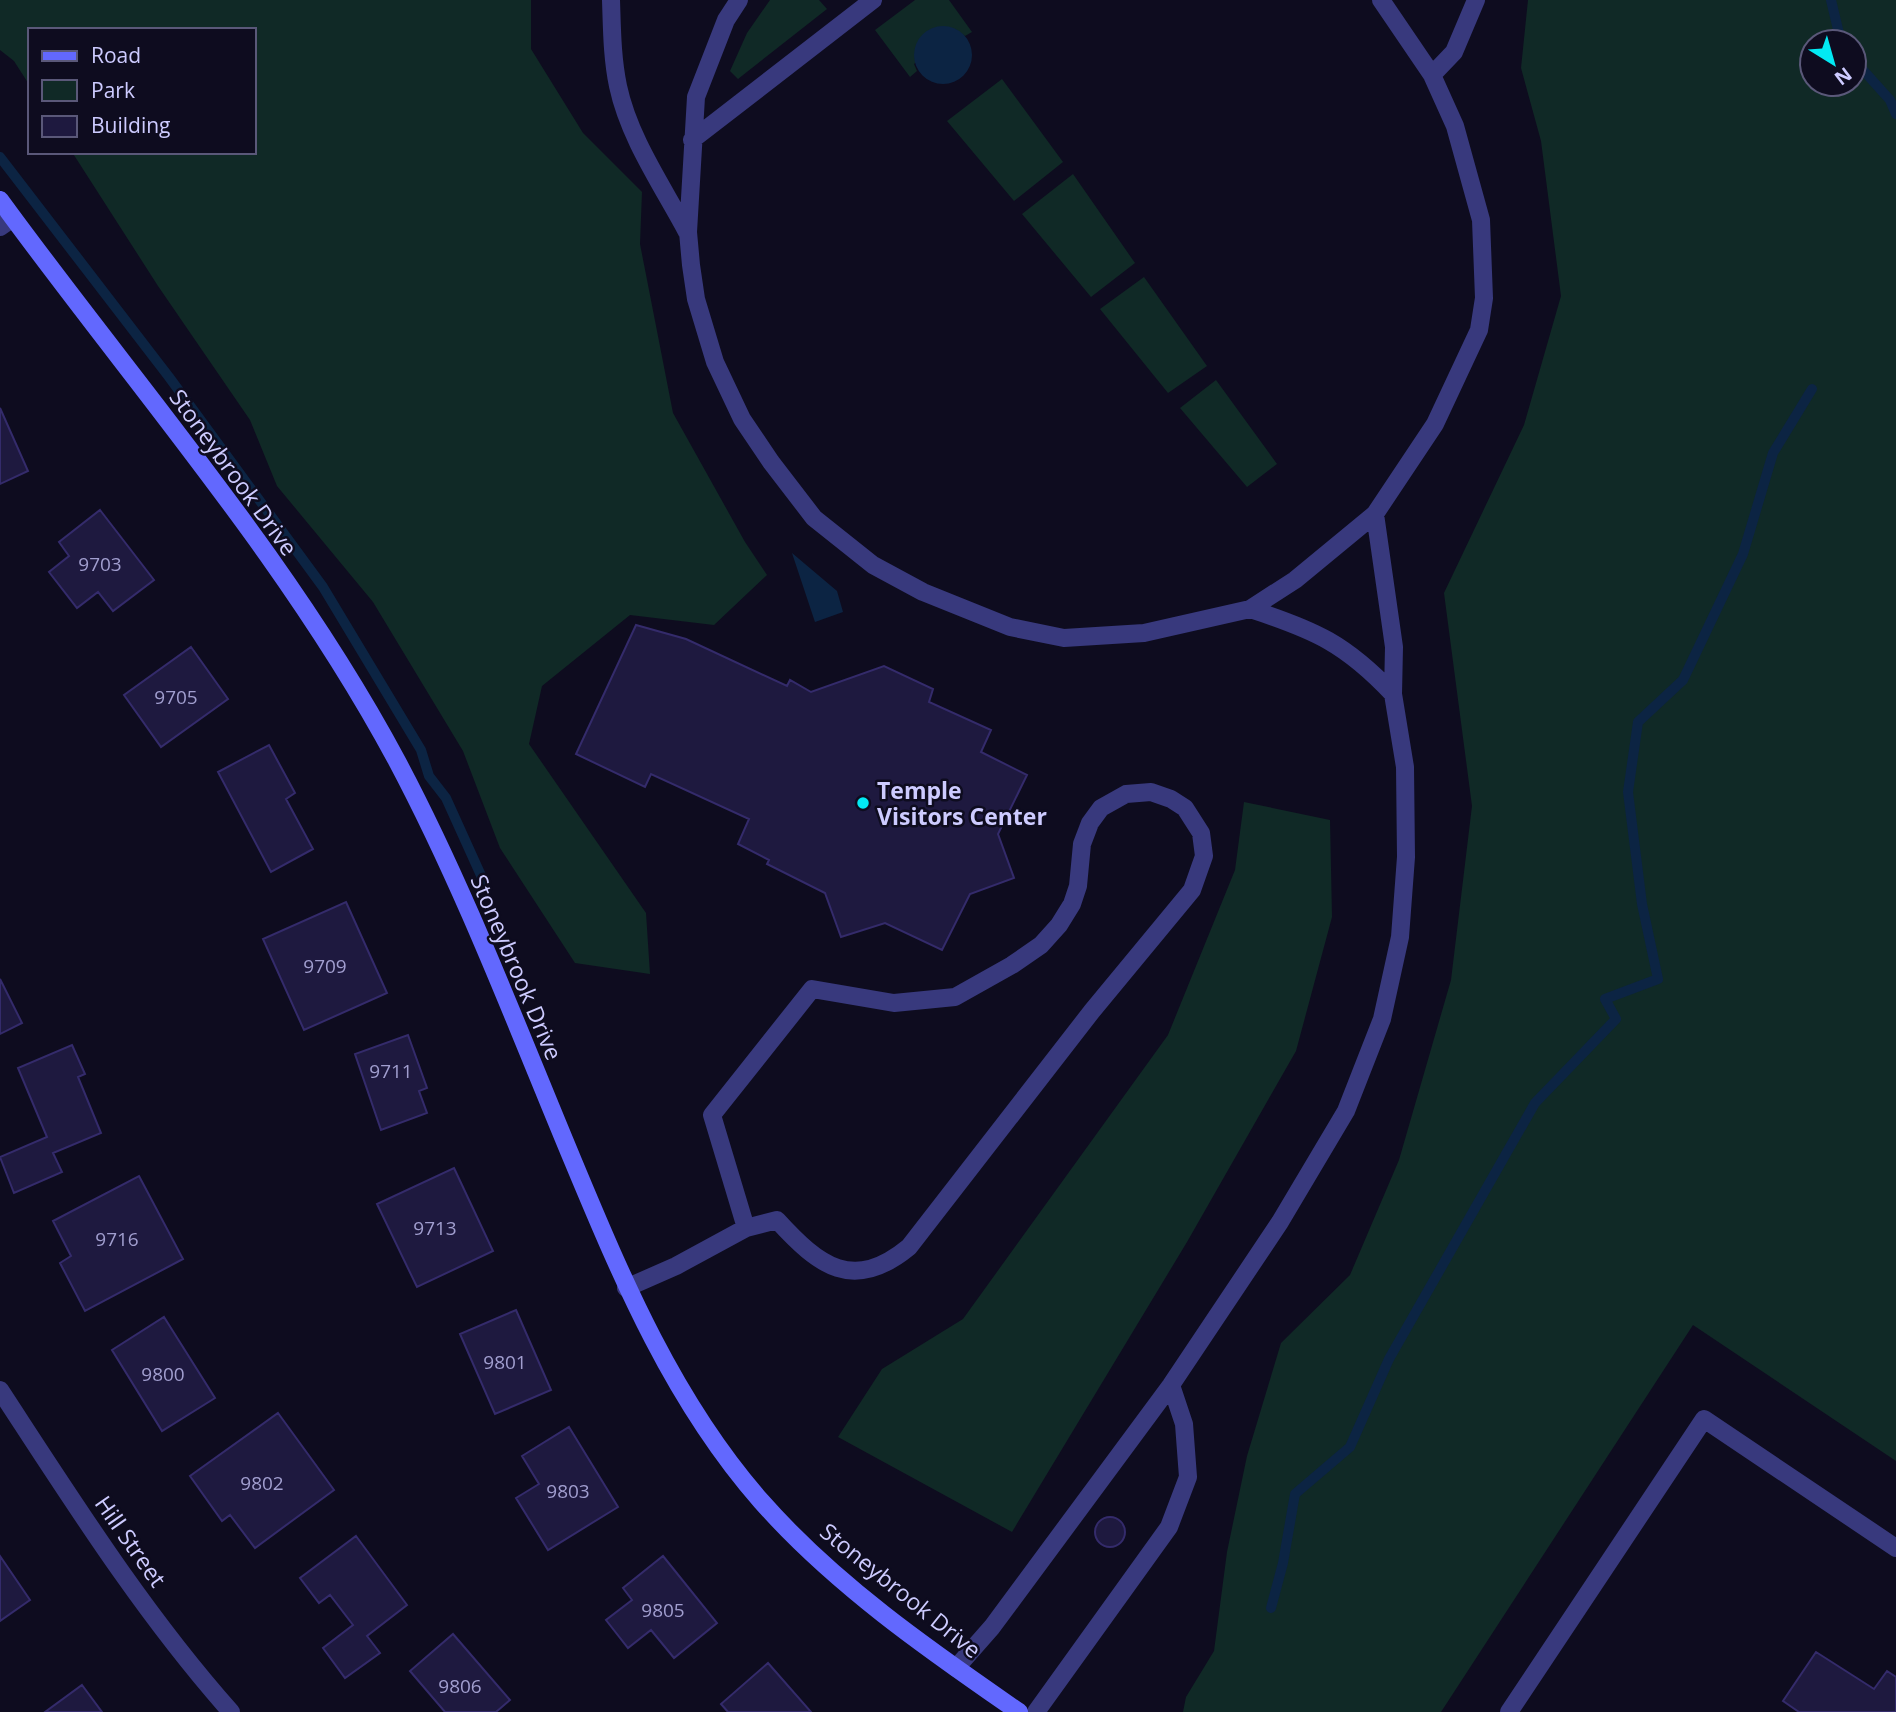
<svg xmlns="http://www.w3.org/2000/svg" width="1896" height="1712" viewBox="0 0 1896 1712" font-family="'Open Sans',sans-serif">
	<style>
		.green { fill: #102926; fill-rule: evenodd }
		.water { fill: #0c2443 }
		.lines { fill: none; stroke-linecap: round; stroke-linejoin: round }
		.stream { stroke: #0c2443; stroke-width: 10 }
		.building { fill: #1e193f; stroke: #342b6b; stroke-width: 2 }
		.lane { stroke: #38397d; stroke-width: 18 }
		.street { stroke: #38397d; stroke-width: 18 }
		.secondary { stroke: #6268fe; stroke-width: 18 }
		.poi-dot { fill: #02e9f3; stroke: #0e0c1f; stroke-width: 2.5 }
		.labels { text-anchor: middle; dominant-baseline: central; stroke-width: 5; stroke-linejoin: round; paint-order: stroke }
		.number-label { font-size: 19px; fill: #a19ecf }
		.street-label { font-size: 23px; fill: #cdcbff; stroke: #0e0c1f }
		.poi-label { font-size: 23px; font-weight: bold; fill: #cdcbff; stroke: #0e0c1f; text-anchor: start }
	</style>
	<rect width="100%" height="100%" fill="#0e0c1f"/>
	<!-- green -->
	<path class="green" d="M0 0H531V49L583 133 642 192 640 244 673 413 745 542 767 575 714 625 630 615 542 686 529 744 646 913 650 974 575 963 500 848 463 751 373 602 277 486 250 420 158 286 72 152H254V30H30V86L14 61 0 50Z
		M770 0H819L827 9 738 79 730 71 747 33Z
		M915 0H949L972 32 965 36 955 29 914 64 917 71 910 77 875 30Z
		M1528 0H1896V1461L1693 1325 1441 1712H1183L1186 1697 1214 1651 1227 1552 1247 1456 1281 1343 1350 1275 1399 1160 1451 980 1472 806 1444 593 1524 425 1561 296 1541 141 1521 68ZM1812 42H1854V84H1812Z
		M1002 79 1063 162 1014 201 947 121Z
		M1073 174 1135 263 1091 297 1022 214Z
		M1144 277 1207 366 1168 393 1100 309Z
		M1216 380 1277 464 1247 487 1180 408Z
		M1244 802 1330 820 1332 917 1296 1051 1187 1242 1012 1532 838 1437 882 1369 963 1319 1168 1035 1235 870Z"/>
	<!-- water -->
	<path class="water" d="M914 55a29 29 0 1 1 58 0a29 29 0 1 1-58 0Z
		M792 553 837 591 843 612 815 622Z"/>
	<g class="lines">
		<!-- stream -->
		<path class="stream" d="M1831 0 1841 42
			M1854 60 1890 100 1896 114
			M0 157 169 377 323 587 421 750 429 776 446 798 484 882
			M1271 1608 1283 1563 1295 1494 1350 1447 1389 1359 1535 1103 1616 1019 1605 999 1658 979 1642 904 1628 792 1638 722 1683 680 1743 554 1773 453 1812 389"/>
	</g>
	<!-- building -->
	<path class="building" d="M0 408 28 471 0 484Z
		M100 510 154 580 113 611 98 592 77 608 49 572 69 556 59 542Z
		M636 625 686 639 787 686 790 680 811 692 884 666 933 689 929 702 991 730 981 752 1027 775 998 834 1014 878 970 894 942 950 885 923 841 937 825 893 767 864 769 860 738 844 749 819 651 774 645 787 576 754Z
		M191 647 228 699 161 747 124 695Z
		M269 745 295 793 286 799 313 849 271 872 218 772Z
		M346 902 387 993 304 1030 263 939Z
		M0 979 22 1023 0 1034Z
		M408 1035 427 1088 419 1091 427 1113 381 1130 355 1054Z
		M72 1045 85 1074 78 1077 101 1133 53 1153 62 1172 14 1193 0 1157 47 1137 18 1068Z
		M454 1168 493 1251 417 1287 377 1204Z
		M139 1176 183 1259 85 1311 60 1263 71 1256 53 1221Z
		M516 1310 551 1390 495 1414 460 1334Z
		M164 1317 215 1398 162 1431 112 1350Z
		M278 1413 334 1490 255 1548 230 1515 222 1521 190 1476Z
		M569 1427 618 1507 548 1550 516 1498 539 1484 522 1456Z
		M1095 1532a15 15 0 1 1 30 0a15 15 0 1 1-30 0Z
		M356 1536 407 1605 367 1636 380 1653 345 1678 323 1648 353 1625 330 1595 319 1603 300 1578Z
		M0 1556 30 1600 0 1621Z
		M663 1556 717 1623 674 1658 651 1630 628 1648 606 1620 632 1600 623 1588Z
		M453 1634 510 1700 496 1712H445L410 1671Z
		M1816 1652 1874 1689 1887 1671 1896 1677V1712H1799L1783 1701Z
		M768 1663 811 1712H728L721 1704Z
		M82 1685 102 1712H45Z"/>
	<g class="lines">
		<!-- lane -->
		<path class="lane" d="M611 0C612 29 612 57 618 86 629 138 662 185 687 232
			M739 0 726 20 696 97 688 232 691 265 696 299 715 362 742 419 771 462 814 518 873 565 923 592 1010 627 1064 638 1144 633 1250 609 1295 580 1375 514
			M1432 75 1454 52 1476 0
			M692 140 873 0
			M1250 609C1315 630 1346 644 1393 694
			M626 1288 676 1266 746 1228 777 1220C819 1266 853 1293 909 1247L1092 1011 1192 890 1204 856 1201 833 1185 808 1171 799 1151 792 1126 794 1101 808 1090 823 1082 844 1078 886 1072 904 1059 925 1041 945 1012 965 955 997 894 1003 812 989 712 1115 746 1228
			M956 1668 992 1627 1171 1385 1280 1222 1346 1111 1382 1019 1400 937 1406 857 1405 767 1393 694 1394 647 1375 514 1435 424 1479 330 1484 298 1481 220 1455 126 1432 75 1381 0
			M1036 1712 1169 1527 1188 1477 1184 1424 1171 1385
			M1509 1712 1704 1419 1896 1548"/>
		<!-- street -->
		<path class="street" d="M0 227 13 218
			M0 1390C72 1500 143 1613 231 1712"/>
		<!-- secondary -->
		<path class="secondary" d="M0 200C134 384 289 559 397 761 465 889 517 1027 573 1161 623 1281 674 1402 761 1501 834 1584 929 1650 1019 1712"/>
	</g>
	<!-- markers -->
	<circle class="poi-dot" cx="863" cy="803" r="7"/>
	<g class="labels">
		<!-- number labels -->
		<g class="number-label">
			<text x="100" y="564">9703</text>
			<text x="176" y="697">9705</text>
			<text x="325" y="966">9709</text>
			<text x="391" y="1071">9711</text>
			<text x="435" y="1228">9713</text>
			<text x="117" y="1239">9716</text>
			<text x="505" y="1362">9801</text>
			<text x="163" y="1374">9800</text>
			<text x="262" y="1483">9802</text>
			<text x="568" y="1491">9803</text>
			<text x="663" y="1610">9805</text>
			<text x="460" y="1686">9806</text>
		</g>
		<!-- street labels -->
		<g class="street-label">
			<text transform="translate(234 472) rotate(54)">Stoneybrook Drive</text>
			<text transform="translate(517 967) rotate(67)">Stoneybrook Drive</text>
			<text transform="translate(131 1541) rotate(55)">Hill Street</text>
			<text transform="translate(901 1590) rotate(39)">Stoneybrook Drive</text>
		</g>
		<!-- poi labels -->
		<g class="poi-label">
			<text x="877" y="790">Temple<tspan x="877" dy="26">Visitors Center</tspan></text>
		</g>
	</g>
	<!-- legend -->
	<rect x="28" y="28" width="228" height="126" fill="#0e0c1f" stroke="#5a5879" stroke-width="2"/>
	<rect x="42" y="51" width="35" height="10" fill="#6268fe" stroke="#5a5879" stroke-width="2"/>
	<text x="91" y="63" font-size="21" fill="#cdcbff">Road</text>
	<rect x="42" y="80" width="35" height="21" fill="#102926" stroke="#5a5879" stroke-width="2"/>
	<text x="91" y="98" font-size="21" fill="#cdcbff">Park</text>
	<rect x="42" y="116" width="35" height="21" fill="#1e193f" stroke="#5a5879" stroke-width="2"/>
	<text x="91" y="133" font-size="21" fill="#cdcbff">Building</text>
	<!-- north arrow -->
	<g transform="translate(1833 63) rotate(143)"><circle r="33" fill="#0e0c1f" stroke="#5a5879" stroke-width="2"/>
	<path d="M0-5L12 26L0 18L-12 26Z" fill="#02e9f3"/>
	<text y="-10" font-size="19" font-weight="bold" text-anchor="middle" fill="#cdcbff">N</text>
	</g>
</svg>
